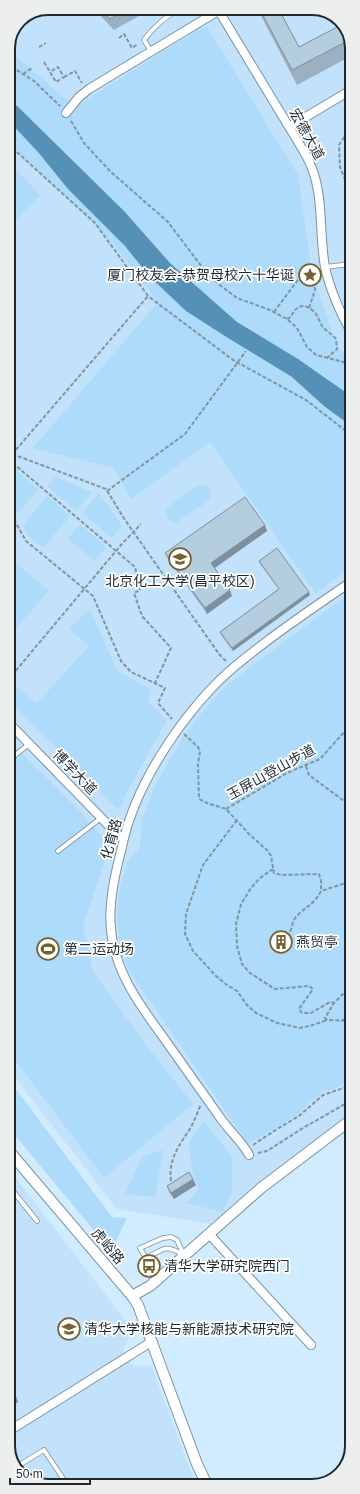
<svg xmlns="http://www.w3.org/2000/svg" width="360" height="1494" viewBox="0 0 360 1494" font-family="Arial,'Noto Sans SC',sans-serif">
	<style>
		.built { fill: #c1e2fa }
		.green { fill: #addbf9 }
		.water { fill: #5591b7 }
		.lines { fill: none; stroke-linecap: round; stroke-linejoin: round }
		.service-casing { stroke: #7a92a3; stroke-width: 5.5 }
		.minor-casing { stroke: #7a92a3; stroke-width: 10 }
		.tertiary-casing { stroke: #7a92a3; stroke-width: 12 }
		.path { stroke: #8195a1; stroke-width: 2; stroke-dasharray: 4 2; stroke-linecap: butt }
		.service { stroke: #fff; stroke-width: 4 }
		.minor { stroke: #fff; stroke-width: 8 }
		.tertiary { stroke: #fff; stroke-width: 10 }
		.wall { fill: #9bb1c1 }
		.shaded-wall { fill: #7e909d }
		.building { fill: #b4cee0; stroke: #7e909d }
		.labels { text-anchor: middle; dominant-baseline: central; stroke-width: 3.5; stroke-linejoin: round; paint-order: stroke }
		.street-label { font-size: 14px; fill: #1f2a30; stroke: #fff }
		.poi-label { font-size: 14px; fill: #1f2a30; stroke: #fff; text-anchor: start }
		.rim { fill: none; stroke: #1f2a30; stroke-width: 2 }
	</style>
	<rect width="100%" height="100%" fill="#d1ecfe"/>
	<!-- built -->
	<path class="built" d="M48 8H317L340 20 351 40 352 1111 266 1176 211 1224 117 1209 9 1070 8 48 20 20Z
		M9 1169 129 1325 131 1333 123 1350 131 1364 134 1366 148 1365 152 1367 196 1485 43 1486 21 1476 9 1454Z"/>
	<!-- green -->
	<path class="green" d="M207 27 298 175 312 273 336 343 351 362 352 563 343 572 316 594 210 442 131 499 114 468 33 448 158 302 110 240 49 181 8 144V49L75 107 199 29Z
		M8 161 40 195 8 229Z
		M10 464 38 490 17 514 8 498V466Z
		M56 477 92 492 76 511 47 486Z
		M198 485 206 486 210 490 211 497 208 501 177 522H173L167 518 166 512 167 508Z
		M98 494 104 500 122 526 112 538 82 513Z
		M47 496 70 516 43 548 28 535 23 525Z
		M80 524 106 547 94 561 68 539Z
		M8 556 49 591 8 637Z
		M352 592V1081L345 1085 322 1092 309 1103 299 1114 248 1144 128 969 120 944 117 915 119 893 127 863 140 847 142 820 156 784 183 737 209 704 229 684 262 658Z
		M90 609 117 671 151 689 148 702 167 720 124 797 122 805 117 808 9 700 15 685 37 703 89 646 69 629Z
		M8 739 77 808 110 845 83 926 93 971 146 1045 193 1104 104 1178 9 1052Z
		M9 1080 112 1217 127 1218 111 1251 9 1128Z
		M204 1121 232 1157V1191L222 1212 187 1203 199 1189 192 1171 189 1142Z
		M163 1150 155 1197 125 1194 142 1157Z"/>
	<!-- water -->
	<path class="water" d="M8 97 124 211 170 263 237 322 298 359 351 396V426L324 406 292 377 228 338 186 311 149 276 125 246 68 189 38 152 8 120Z"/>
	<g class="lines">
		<!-- service casing -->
		<g class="service-casing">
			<path id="service" d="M151 51 144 40C155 25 166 17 181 8
				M325 267 351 264
				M8 761 29 744
				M58 851 101 818
				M9 1186 37 1221
				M171 1237 177 1240 184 1255C165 1244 165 1248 146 1258L140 1248 163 1238Z
				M16 1467 44 1450 68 1486"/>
		</g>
		<!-- minor casing -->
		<g class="minor-casing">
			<path id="minor" d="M217 8 303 150C306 155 309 161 311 166 324 196 319 235 325 267 330 290 340 312 351 332
				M66 113 79 97 89 89 218 11
				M289 127 351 90
				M8 722 118 835 124 838
				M249 1155C242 1141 228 1130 219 1116 202 1092 185 1068 168 1044 154 1024 138 1004 127 982 104 938 108 901 120 855 123 843 125 832 129 821 147 767 191 704 234 667 269 638 307 612 345 586L352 580
				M209 1234 311 1345
				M9 1431 151 1342"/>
		</g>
		<!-- tertiary casing -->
		<g class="tertiary-casing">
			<path id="tertiary" d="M9 1151 132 1296 138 1305 197 1464 207 1485
				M132 1296 150 1286 261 1188 352 1119"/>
		</g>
		<!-- path -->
		<path class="path" d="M20 20V19
			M119 38 124 34 132 48 138 44
			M39 47 46 43
			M8 62 15 69 34 81 60 106
			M44 62 56 82 64 77 58 67 50 72
			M23 74 32 68
			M64 77 75 71 82 83
			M71 121 84 143 95 155 111 172 168 222 205 271 221 286 237 298 270 310 287 319 297 328 307 347 316 355 351 364
			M351 127 339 145 340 167 346 182 351 205
			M8 144 95 223 148 296 233 360 306 400 351 435
			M351 204V212
			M309 308 315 290 313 272
			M274 312 297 281 316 271
			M287 319 291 317C295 307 303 302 312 310 317 313 319 321 322 326 326 331 332 334 336 339L337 349 327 358
			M8 450 12 454 106 489 125 520 219 654 226 661
			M8 459 135 567 140 590 134 593 142 616 171 648 155 683
			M8 459 148 296
			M107 491 185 434 246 351
			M8 509 26 541 93 596 121 661 131 672 165 688 158 703 172 719
			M8 680 121 545 141 524
			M184 734 198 747 200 751 198 765 199 799 207 803 226 809 249 834 268 851 271 856 274 873 281 875 319 874 321 881V891
			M306 766 309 775 352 807
			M226 809 287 773 320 759 347 729 348 720 352 714
			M237 820 203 865 186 914 185 934 193 951 216 976 227 985 237 991 247 1005 256 1013 277 1023 300 1028 313 1025 327 1020
			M273 869 260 878 251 888 241 904 236 924 237 946 242 964 250 973 275 989 309 986 313 989 299 1009 302 1013H311L330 1002 334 1003
			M282 940C283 938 285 937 287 936 293 931 291 921 297 916 306 906 314 905 321 891L352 881
			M352 985 334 1003 325 1018 327 1020 352 1021
			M342 1021 352 1013
			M253 1145 277 1129 299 1116 323 1095 352 1085
			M258 1153 267 1151 303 1128 352 1100
			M171 1181C168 1158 180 1145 191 1127 195 1120 198 1111 201 1104"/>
		<!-- service -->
		<use href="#service" class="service"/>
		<!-- minor -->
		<use href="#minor" class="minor"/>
		<!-- tertiary -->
		<use href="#tertiary" class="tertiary"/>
	</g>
	<!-- wall -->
	<path class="wall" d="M93 8H153L114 30Z
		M257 8H278L299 47 343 24 351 40V56L297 85Z
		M265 525 267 531 215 568 232 596 207 614 168 559 165 553Z
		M259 561 310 595 233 651 221 635 220 632 279 589 260 564Z
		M275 940 285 942 284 945 281 947 278 946Z
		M196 1185 174 1199 169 1192 167 1186Z"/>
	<!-- shaded-wall -->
	<path class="shaded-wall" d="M265 525 267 531 213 569 211 563Z
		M230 590 232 596 207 614 205 608Z
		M309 592 310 595 233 651 232 648Z
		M284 938 285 942 284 945 283 942Z
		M193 1179 196 1185 174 1199 171 1193Z
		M15 1393 18 1402 9 1408V1397Z"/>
	<!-- building -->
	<path class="building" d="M99 8H130L110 19Z
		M259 8H278L299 47 343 24 351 39 292 70Z
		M245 497 265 525 211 563 230 590 205 608 165 553Z
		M277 548 309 592 232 648 220 632 279 589 259 561Z
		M276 934 283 935 284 938 283 942 280 944 277 943 275 940Z
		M189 1172 193 1179 171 1193 167 1186Z
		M9 1383 15 1393 9 1397Z"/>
	<!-- icons -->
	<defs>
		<g id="sight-ring" transform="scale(1.15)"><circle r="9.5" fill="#fff" stroke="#766332" stroke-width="1.5"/><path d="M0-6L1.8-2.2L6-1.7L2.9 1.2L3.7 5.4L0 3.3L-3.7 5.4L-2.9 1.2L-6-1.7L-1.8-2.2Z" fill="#766332"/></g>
		<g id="university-ring" transform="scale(1.15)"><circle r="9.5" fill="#fff" stroke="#766332" stroke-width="1.5"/><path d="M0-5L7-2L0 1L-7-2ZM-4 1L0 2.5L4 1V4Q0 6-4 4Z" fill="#766332"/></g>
		<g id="building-ring" transform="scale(1.15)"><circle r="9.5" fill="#fff" stroke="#766332" stroke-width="1.5"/><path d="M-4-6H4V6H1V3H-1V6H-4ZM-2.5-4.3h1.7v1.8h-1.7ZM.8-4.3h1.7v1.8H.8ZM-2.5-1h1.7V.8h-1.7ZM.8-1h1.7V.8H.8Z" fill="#766332"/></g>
		<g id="stadium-ring" transform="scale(1.15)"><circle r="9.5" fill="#fff" stroke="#766332" stroke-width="1.5"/><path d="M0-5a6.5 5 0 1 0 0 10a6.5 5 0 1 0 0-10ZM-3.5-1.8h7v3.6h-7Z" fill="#766332"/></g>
		<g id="bus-ring" transform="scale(1.15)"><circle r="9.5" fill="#fff" stroke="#766332" stroke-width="1.5"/><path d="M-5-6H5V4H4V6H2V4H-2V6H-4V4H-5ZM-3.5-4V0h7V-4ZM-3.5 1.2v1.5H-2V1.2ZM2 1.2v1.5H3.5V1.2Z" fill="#766332"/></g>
	</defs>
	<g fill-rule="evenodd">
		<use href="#sight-ring" x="310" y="275"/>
		<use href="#university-ring" x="180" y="559"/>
		<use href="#building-ring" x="281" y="942"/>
		<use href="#stadium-ring" x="48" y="949"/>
		<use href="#bus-ring" x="149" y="1266"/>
		<use href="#university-ring" x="69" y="1329"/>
	</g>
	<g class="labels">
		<!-- street labels -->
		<g class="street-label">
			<text transform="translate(307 134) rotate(61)">宏德大道</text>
			<text transform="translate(75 772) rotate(46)">博学大道</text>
			<text transform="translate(271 772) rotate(-29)">玉屏山登山步道</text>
			<text transform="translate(111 839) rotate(-74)">化育路</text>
			<text transform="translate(108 1246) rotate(50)">虎峪路</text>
		</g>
		<!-- poi labels -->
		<g class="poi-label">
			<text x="294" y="275" text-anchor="end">厦门校友会-恭贺母校六十华诞</text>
			<text x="180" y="581" text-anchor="middle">北京化工大学(昌平校区)</text>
			<text x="296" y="942">燕贸亭</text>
			<text x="64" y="949">第二运动场</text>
			<text x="164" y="1266">清华大学研究院西门</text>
			<text x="84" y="1329">清华大学核能与新能源技术研究院</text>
		</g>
	</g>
	<!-- crop -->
	<path d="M0 0H360V1494H0ZM48 15H312A33 33 0 0 1 345 48V1446A33 33 0 0 1 312 1479H48A33 33 0 0 1 15 1446V48A33 33 0 0 1 48 15Z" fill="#edeeee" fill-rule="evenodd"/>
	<path class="rim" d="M48 15H312A33 33 0 0 1 345 48V1446A33 33 0 0 1 312 1479H48A33 33 0 0 1 15 1446V48A33 33 0 0 1 48 15Z"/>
	<!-- scale -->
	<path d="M10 1478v6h80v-6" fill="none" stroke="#1f2a30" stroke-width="2"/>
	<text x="16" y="1478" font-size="12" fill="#1f2a30" stroke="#ffffff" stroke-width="3" paint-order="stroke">50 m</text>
</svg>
